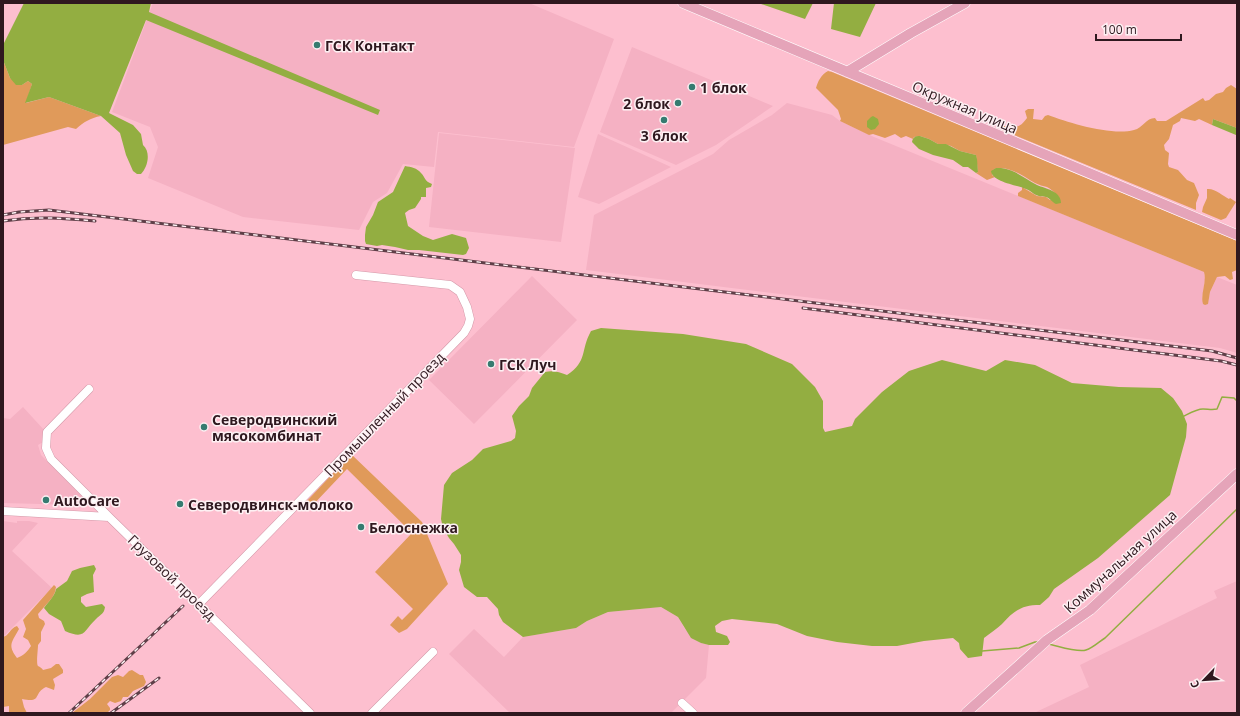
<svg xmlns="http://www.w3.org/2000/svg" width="1240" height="716" viewBox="0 0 1240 716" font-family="'Open Sans',sans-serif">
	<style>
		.built { fill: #f5b1c3 }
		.green { fill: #e09a5a }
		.water { fill: #93ae41 }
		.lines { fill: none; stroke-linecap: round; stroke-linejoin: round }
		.stream { stroke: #93ae41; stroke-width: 1.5 }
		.minor-casing { stroke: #d499a9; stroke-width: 9 }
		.major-casing { stroke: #fff; stroke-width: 11 }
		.minor { stroke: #fff; stroke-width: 8 }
		.major { stroke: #e5a4b9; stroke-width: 10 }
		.rail-casing { stroke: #5f3f48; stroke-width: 3 }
		.rail { stroke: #fdf0f3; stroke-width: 1.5; stroke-dasharray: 4.5; stroke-linecap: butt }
		.poi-dot { fill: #367b70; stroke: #fdf0f3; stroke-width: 1.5 }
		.labels { text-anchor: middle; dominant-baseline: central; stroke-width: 3; stroke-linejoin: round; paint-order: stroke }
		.poi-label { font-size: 14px; font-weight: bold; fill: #2f181f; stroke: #fdf0f3; text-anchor: start }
		.street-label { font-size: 14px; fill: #2f181f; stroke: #fdf0f3 }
	</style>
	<rect width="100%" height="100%" fill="#fdbfcf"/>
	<!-- built -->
	<path class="built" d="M153 3H529L614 39 574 147 438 132 434 167 403 164 387 193 373 202 359 230 243 217 148 178 158 147 150 127 112 112Z
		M632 47 773 106 716 145 676 165 600 132Z
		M787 103 832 115 840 121 874 137 1204 272 1205 279 1202 299 1208 302 1210 292 1217 277 1237 285V353L1220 348 586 270 594 215 713 154 729 140 772 115Z
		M439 133 575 148 561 242 429 227Z
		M598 134 671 167 599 204 578 197Z
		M532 276 577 320 474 424 429 380Z
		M23 407 45 431 43 442 38 445 41 455 84 498 77 505 3 503V418L10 419Z
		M3 521 17 523V521H29L38 523 12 551 52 588 4 636Z
		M1237 581V713H1034L1089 687 1080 665 1217 598 1214 591Z
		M661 607 678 617 685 629 701 643 709 645 706 678 671 713H510L449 654 474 629 504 657 523 637 576 628 587 621 608 612Z"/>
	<!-- green -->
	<path class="green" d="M3 60 10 78 22 85 28 81 32 84 26 103 49 97 101 116C90 118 84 122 76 129L68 127 3 145Z
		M828 71 832 72 1237 241V270L1232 272 1233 279 1230 280 1225 276 1217 277 1210 292 1208 304 1205 305 1203 304C1200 294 1207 283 1204 272L1018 196V193L1022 190V187L1037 196 1046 197 1050 200 1059 197C1055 193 1051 189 1047 187 1043 186 1039 185 1035 183 1022 176 1010 165 994 169L992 175 995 177 987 180 976 173 978 172 976 155 960 151 951 146 944 144H938L929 139 920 136 914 137 913 139 906 136 901 138 895 134 885 138 873 134 869 135 840 121 841 119 838 110 816 88C818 81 821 75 828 71Z
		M1231 85 1237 89V128L1213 119 1212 125 1199 119 1195 121 1181 118 1180 121 1173 125 1169 139 1164 145 1165 150 1169 153 1168 164 1169 167 1178 170 1187 180 1194 183 1199 195 1196 203V210L1002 130 1001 128 1004 126C1016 127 1019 129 1027 118L1025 111 1028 109H1034L1033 119 1042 120 1045 116 1048 115C1069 123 1112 136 1134 130 1143 128 1146 118 1155 118L1157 121H1166L1203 98 1205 101 1209 100 1216 94 1223 92 1226 88Z
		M1207 189C1215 188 1223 196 1229 199L1230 198 1236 202 1226 218 1221 220 1202 212 1203 207 1207 198Z
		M351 454 422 522 448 584 407 629 399 633 390 625 398 616 402 620 413 609 375 572 412 533 347 469 311 507 306 502Z
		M54 585 56 587 55 592 52 598 38 614 39 618 44 621 45 624 41 632V641L38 645C38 650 36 664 38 666 40 667 42 668 43 670L51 668 56 664H59L63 670V673L53 679 55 685 54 690 46 687C32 694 43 703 22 699L24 707 27 713H9V706L3 707V637C9 636 10 628 17 626L19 629C12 642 7 645 17 658 23 656 28 651 31 646L28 640 23 637 26 629 23 620Z
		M132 670 140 675H143L146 682 144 686 133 691 128 697H123L121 701 115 703 110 701 107 704 110 708V710L107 713H72L90 699 112 677 118 675 123 677 129 671Z"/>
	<!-- water -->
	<path class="water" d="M24 3H151L149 12 380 110 378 115 146 20 109 113 133 125 141 134 143 145C151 152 148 167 141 174H137L133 171 126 155 120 133 101 116 49 97 25 103 32 84 28 81 22 85H16L10 78 3 60V45Z
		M758 3H813L805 19Z
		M834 3H876L860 37 831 29Z
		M873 116 878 119 879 124 875 129 871 130 867 127V121L871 117Z
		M1213 119 1237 128V139L1236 135 1212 125Z
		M920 136 929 139 938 144H946L960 151 976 155 977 159 978 172 976 173 968 167H963L953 160 933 155 919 149 912 142C913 137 915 136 920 136Z
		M405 166C411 167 417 168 421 173 426 178 424 181 432 184L431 187 426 188V197H421V199L415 208 409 210 405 213 408 226 423 236 433 240 452 234 466 238 469 248 466 254 463 255 419 250H408L395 247 382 245 377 246 366 244 365 241V235L366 227 373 215 378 202 393 192Z
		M996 168C1013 167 1023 178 1037 185 1046 189 1061 191 1061 203L1056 204C1052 202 1050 198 1046 197 1043 196 1040 197 1036 195 1033 194 1030 190 1026 189 1017 185 992 182 991 171Z
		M601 328 683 334 746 344 792 364 815 387 823 401V428L825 432 852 426 855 419 882 392 909 371 942 360 986 371 1005 360 1035 365 1072 383 1119 387 1161 388 1173 398 1182 411 1187 424 1186 437 1170 495 1098 558 1054 589 1049 597 1040 605C1021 605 1014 611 1002 624 997 629 990 633 984 638L982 656 968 658 960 649 959 643 953 638 924 641 897 646H872L837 642 807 636 777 624 732 619 722 621 715 626 716 632 727 636 730 642 728 645H709L701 643 691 638 678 617 661 607 608 612 587 621 576 628 523 637 503 622 499 615 498 609 487 597H477L464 587 459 570 461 562V555L454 544 449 538 443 528 441 519 444 485 452 473 472 460 483 449 511 441 515 438 516 431 512 416 519 406 529 396 532 388 545 372C553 370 559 372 567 375 588 361 580 351 591 331Z
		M94 565 96 569 93 575 94 592 87 594 81 597V602L86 607 102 604 105 607C104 614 101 614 96 619 83 631 86 640 65 631L61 621 49 614 44 608C48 602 55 596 56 589L67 581 72 571 80 568Z"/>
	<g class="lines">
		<!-- stream -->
		<path class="stream" d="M1184 416C1190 413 1197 409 1203 409 1208 409 1212 410 1217 409L1222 397 1234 398 1237 401
			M1048 644C1058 646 1078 653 1086 650 1093 648 1100 641 1105 638L1237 509
			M982 651 1019 648 1035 642H1039"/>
		<!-- minor casing -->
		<g class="minor-casing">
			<path id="minor" d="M89 389 47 432 46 448 51 459 109 517
				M3 511 109 517 310 713
				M199 604 464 333 468 326 470 319 467 307 460 292 450 285 356 275
				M682 703 693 713
				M372 713 433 652"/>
		</g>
		<!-- major casing -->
		<g class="major-casing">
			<path id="major" d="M683 3 1237 235
				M847 72 911 33 965 3
				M966 713 1047 640 1090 610 1237 474"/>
		</g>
		<!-- minor -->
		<use href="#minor" class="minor"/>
		<!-- major -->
		<use href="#major" class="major"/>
		<!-- rail casing -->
		<g class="rail-casing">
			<path id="rail" d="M3 215 19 212 49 210 1212 351 1237 358
				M3 221C36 216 62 218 95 221
				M803 308 1221 361 1237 365
				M69 713 183 606
				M111 713 159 678"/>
		</g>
		<!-- rail -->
		<use href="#rail" class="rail"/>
	</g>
	<!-- markers -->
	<g class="poi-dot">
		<circle cx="317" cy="45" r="4"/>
		<circle cx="692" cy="87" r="4"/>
		<circle cx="678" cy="103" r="4"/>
		<circle cx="664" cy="120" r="4"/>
		<circle cx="491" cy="364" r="4"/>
		<circle cx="204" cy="427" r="4"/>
		<circle cx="46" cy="500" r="4"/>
		<circle cx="180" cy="504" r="4"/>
		<circle cx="361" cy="527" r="4"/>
	</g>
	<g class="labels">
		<!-- poi labels -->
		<g class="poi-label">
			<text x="325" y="45">ГСК Контакт</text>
			<text x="700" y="87">1 блок</text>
			<text x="670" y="103" text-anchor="end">2 блок</text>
			<text x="664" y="135" text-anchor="middle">3 блок</text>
			<text x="499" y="364">ГСК Луч</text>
			<text x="212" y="419">Северодвинский<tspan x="212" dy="16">мясокомбинат</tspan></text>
			<text x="54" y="500">AutoCare</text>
			<text x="188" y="504">Северодвинск-молоко</text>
			<text x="369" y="527">Белоснежка</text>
		</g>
		<!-- street labels -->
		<g class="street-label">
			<text transform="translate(965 107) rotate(23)">Окружная улица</text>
			<text transform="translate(384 414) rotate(-46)">Промышленный проезд</text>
			<text transform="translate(1120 561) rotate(-42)">Коммунальная улица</text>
			<text transform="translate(172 577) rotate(44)">Грузовой проезд</text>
		</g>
	</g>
	<!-- border -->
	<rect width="1240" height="716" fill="none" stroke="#2f181f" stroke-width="8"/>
	<!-- north arrow -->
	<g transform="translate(1204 680) rotate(245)" stroke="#fdf0f3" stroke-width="3" paint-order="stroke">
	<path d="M0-3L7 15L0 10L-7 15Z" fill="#2f181f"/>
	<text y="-6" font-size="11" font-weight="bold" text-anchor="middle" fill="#2f181f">С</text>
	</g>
	<!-- scale -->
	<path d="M1096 34v6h85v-6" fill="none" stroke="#2f181f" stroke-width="2"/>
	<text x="1102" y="34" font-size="12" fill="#2f181f" stroke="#fdf0f3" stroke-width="3" paint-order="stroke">100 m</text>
</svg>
